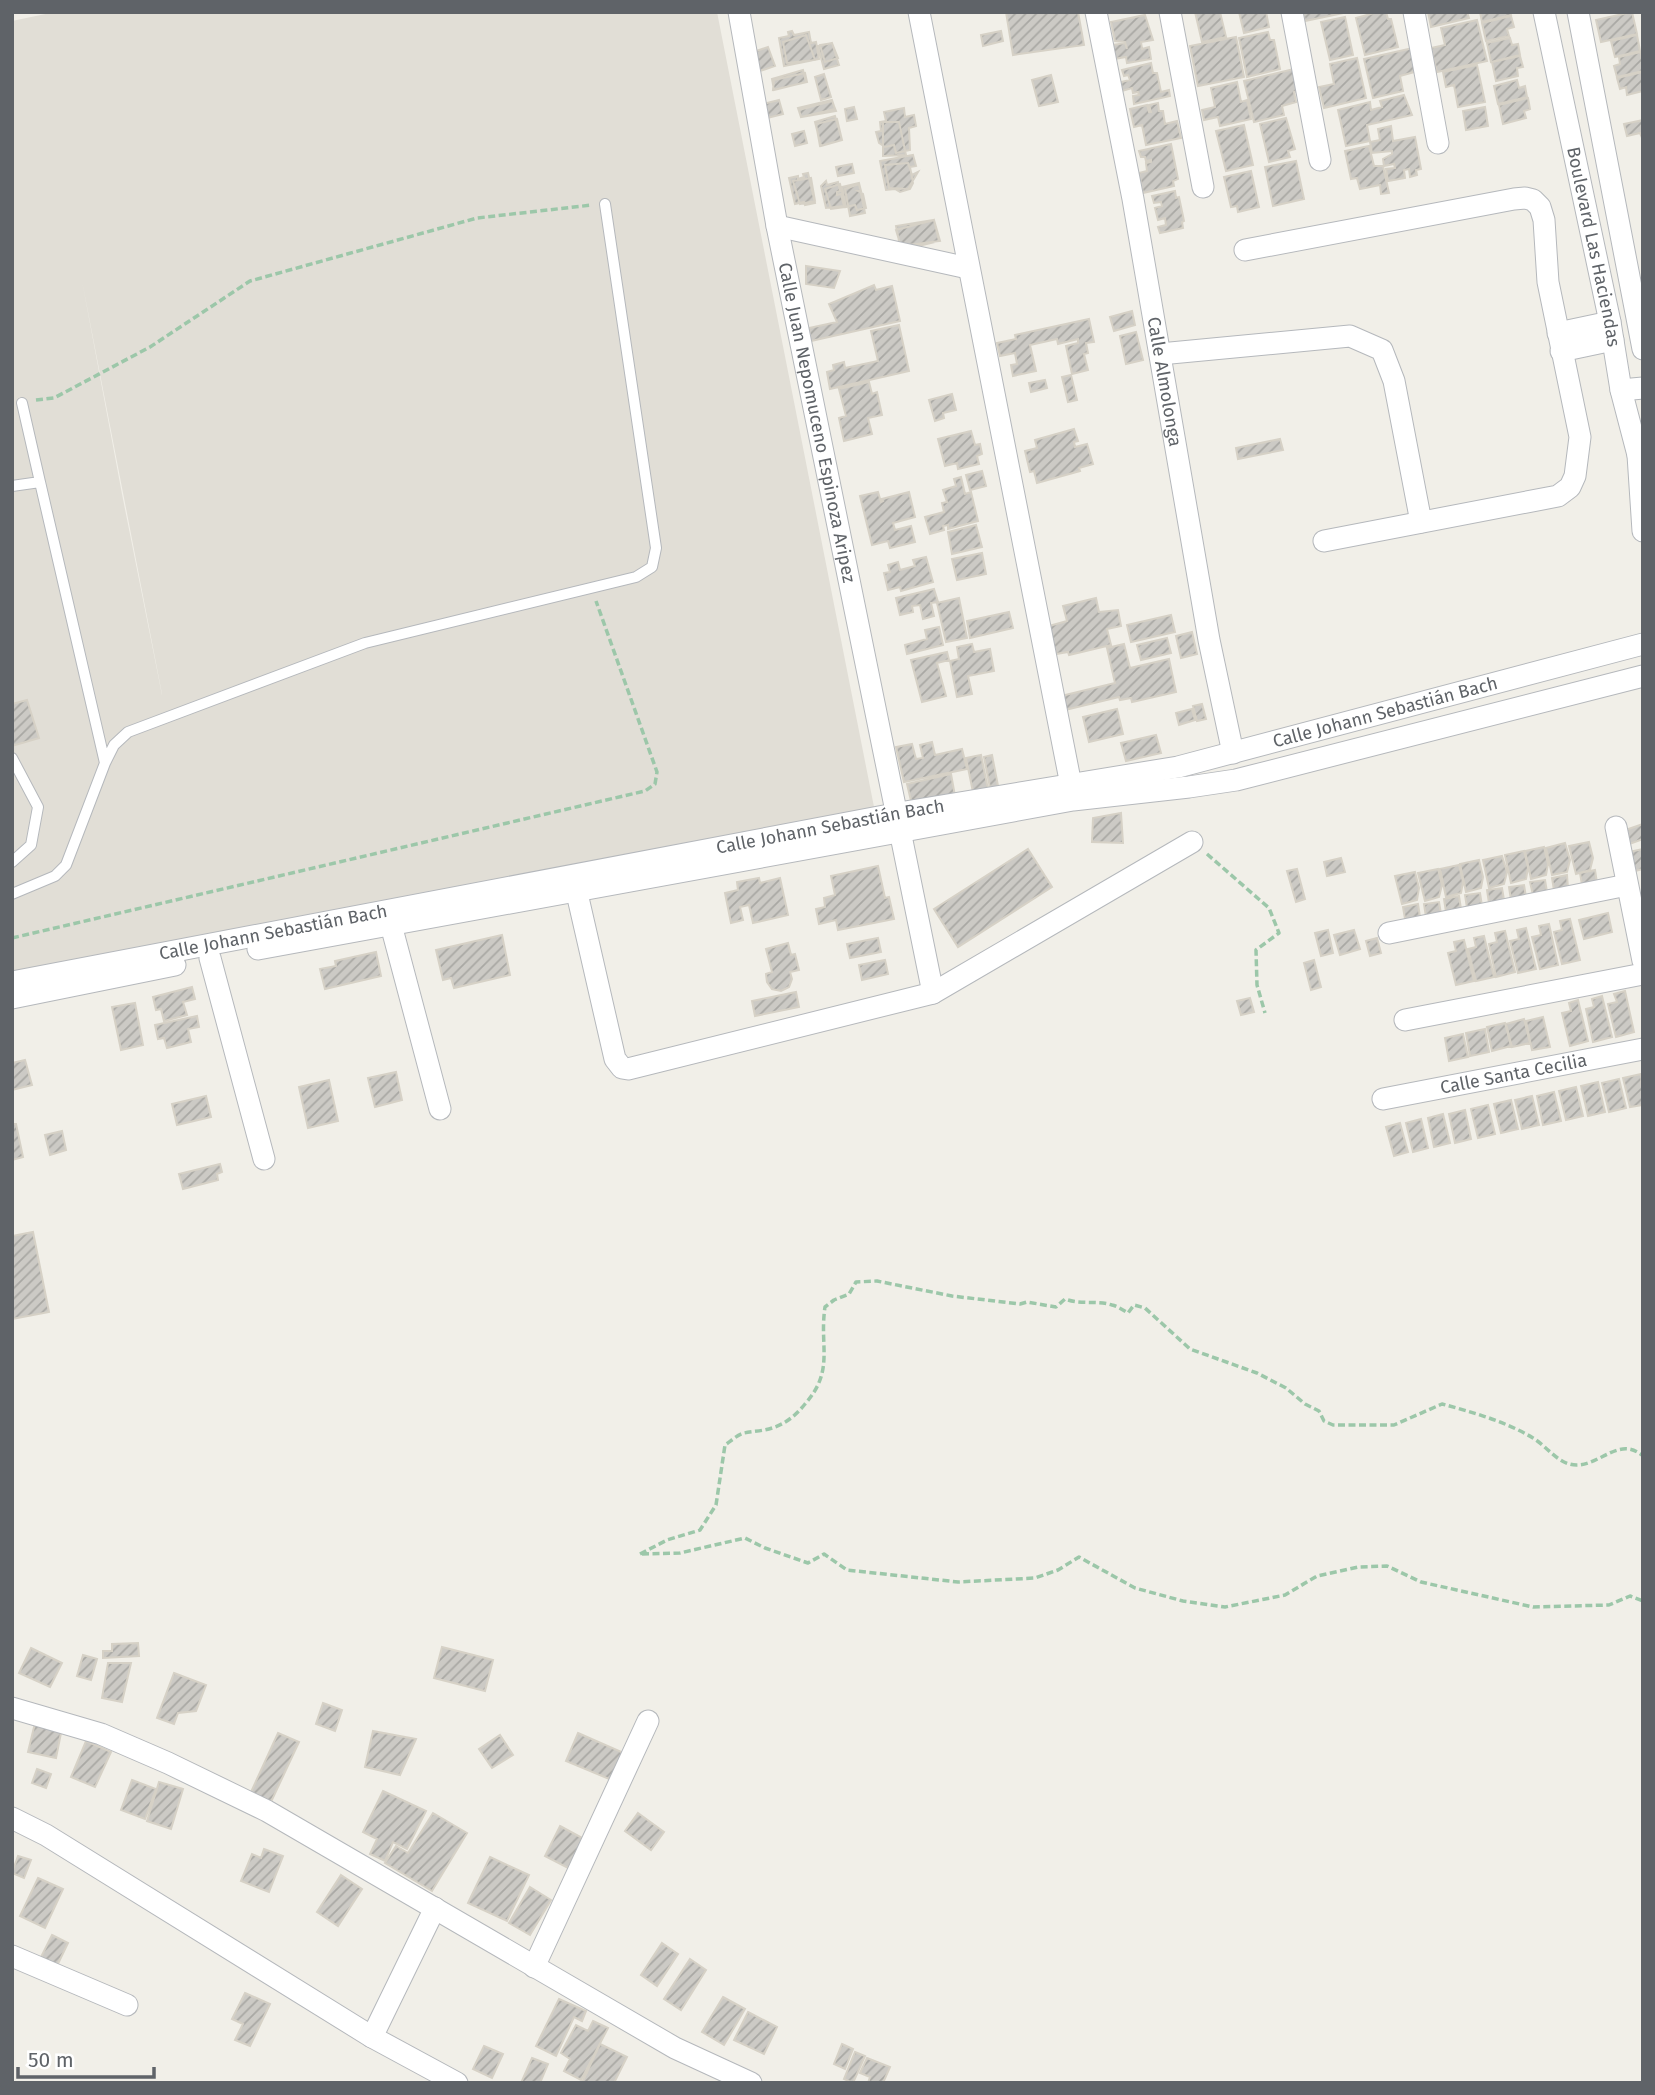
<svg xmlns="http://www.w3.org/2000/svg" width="1655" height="2095" viewBox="0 0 1655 2095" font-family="'Fira Sans',sans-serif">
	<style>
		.education { fill: #e1ded6; fill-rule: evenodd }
		.building { fill: url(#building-hatch); stroke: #d6d1c6; stroke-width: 2 }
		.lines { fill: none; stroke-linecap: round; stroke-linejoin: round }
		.lane-casing { stroke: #b5b8bc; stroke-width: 12 }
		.street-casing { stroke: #b5b8bc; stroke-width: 23 }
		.path { stroke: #9cc7a9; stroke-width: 3.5; stroke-dasharray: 7 3.5; stroke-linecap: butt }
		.lane { stroke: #fff; stroke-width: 10 }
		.street { stroke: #fff; stroke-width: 21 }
		.labels { text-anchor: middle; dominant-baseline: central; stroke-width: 7; stroke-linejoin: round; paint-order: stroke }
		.street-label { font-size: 18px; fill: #5f6368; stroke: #fff }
	</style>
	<defs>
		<pattern id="building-hatch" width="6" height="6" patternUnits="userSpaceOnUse" patternTransform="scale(1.75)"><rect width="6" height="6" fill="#cccac5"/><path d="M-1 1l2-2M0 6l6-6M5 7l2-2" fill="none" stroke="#a9a8a4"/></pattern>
	</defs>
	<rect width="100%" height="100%" fill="#f1efe8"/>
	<!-- education -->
	<path class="education" d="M55 12H717L876 817 12 982V21ZM82 281 162 694V695L122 494Z"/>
	<!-- building -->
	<path class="building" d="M1006 12H1078L1084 45 1013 55Z
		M1195 12H1220L1226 37 1202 42Z
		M1239 12H1266L1269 27 1244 33Z
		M1303 12H1348L1305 21Z
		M1378 12H1386L1388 19H1391L1398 47 1365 55 1356 18Z
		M1428 12H1467L1469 18 1431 27Z
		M1480 12H1510L1511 15 1482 22Z
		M1632 12 1637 34 1601 42 1596 20Z
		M1145 15 1153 40 1141 42 1142 49 1149 47 1151 59 1127 63 1126 57 1114 59 1112 45 1125 43 1127 49 1125 42 1115 41 1111 22Z
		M1511 16 1514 27 1507 29 1509 36 1486 41 1482 23Z
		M1345 17 1353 55 1330 60 1321 22Z
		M1477 20 1487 61 1437 72 1431 48 1445 45 1441 28Z
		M792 31 794 35 809 32 811 43 816 42 819 59 784 66 779 38 789 36 788 32Z
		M1001 31 1003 41 983 46 981 35Z
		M1268 32 1270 40H1274L1280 69 1247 77 1239 38Z
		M806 35 815 60 787 63 783 42Z
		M1637 35 1640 51 1615 57 1611 41Z
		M1236 37 1244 77 1198 86 1190 46Z
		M1510 38 1512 45 1518 44 1520 55 1491 62 1487 43Z
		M832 43 839 65 824 69 818 46Z
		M832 43 838 58 825 62 820 45Z
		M768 47 775 66 760 71 753 52Z
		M1413 48 1418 71 1400 76 1403 91 1373 98 1364 59Z
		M1641 52 1643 71 1617 77 1614 66 1620 64 1619 57Z
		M1520 56 1523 67 1517 68 1518 76 1496 81 1492 62Z
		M1357 58 1366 98 1324 108 1319 87 1334 84 1330 64Z
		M1151 63 1153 73H1157L1161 92 1169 90 1170 96 1134 104 1133 96 1139 95 1138 92 1133 93 1132 88 1122 91 1121 82 1130 80 1128 75 1124 76 1122 70Z
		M1477 65 1485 102 1458 107 1454 85 1446 87 1443 72Z
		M1294 69 1300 91 1294 92 1296 102 1282 106 1284 115 1254 122 1244 81Z
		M803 70 806 82 774 90 772 79Z
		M1643 72V91L1627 95 1626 87 1620 89 1617 78Z
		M805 73 807 82 773 90 774 80Z
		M824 74 831 97 821 100 815 77Z
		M1051 75 1058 102 1039 106 1032 80Z
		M1517 80 1519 88 1525 86 1527 97 1498 104 1494 86Z
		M1237 82 1241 102 1247 100 1251 119 1220 126 1218 117 1204 120 1202 110 1215 107 1211 88Z
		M1404 95 1412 115 1367 125 1370 141 1346 146 1338 110 1370 102 1371 110 1382 107 1380 101Z
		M1528 98 1530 109 1524 111 1526 118 1503 124 1499 105Z
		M779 100 783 114 767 118 763 104Z
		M832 100 835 109 801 117 798 108Z
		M832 101 836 111 801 117 799 110Z
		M1158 103 1159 111H1163L1165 124 1177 121 1181 138 1146 145 1142 125 1134 127 1130 109 1147 105 1149 112H1151L1149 105Z
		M854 107 857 119 847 121 845 109Z
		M1485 107 1488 126 1466 130 1463 111Z
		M904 108 905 117 914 115 916 126 909 128 910 150 896 153 894 145 885 147 879 143 876 132 881 131 880 122 886 121 884 112Z
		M835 116 842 140 821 146 815 122Z
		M1286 118 1295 149 1288 151 1290 157 1269 162 1260 124Z
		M837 119 842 140 820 146 816 124Z
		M1643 120V140L1640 133 1627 136 1624 124Z
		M883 122H899L906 155 883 156Z
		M1244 125 1253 165 1226 171 1216 131Z
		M1391 126 1393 141 1415 137 1421 169 1416 170 1417 175 1410 177 1409 169 1404 170 1405 178 1388 181 1386 169 1395 168 1394 164 1384 166 1383 159 1392 154V151L1372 153 1370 142 1380 140 1378 129Z
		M804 131 807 143 795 146 792 134Z
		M1171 144 1178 179 1173 181 1174 186 1143 193 1139 173 1147 171 1146 163 1151 162V160L1146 161 1145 157H1141L1139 151Z
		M1369 146 1374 166H1383L1389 193 1381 194 1380 185 1360 189 1357 178 1351 179 1345 151Z
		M913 155 916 166 910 167 913 183 910 189 900 192 895 189 886 190 880 161Z
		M1296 161 1304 199 1273 206 1265 167Z
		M908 163 912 175 918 172 908 189 889 188 885 165Z
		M852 164 854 173 838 176 836 167Z
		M1251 171 1259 207 1238 212 1237 206 1231 207 1224 177Z
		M808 173 815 203 805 205 804 202 795 204 789 178 798 176V179L804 177 803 174Z
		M811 178 815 201 800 204 793 181Z
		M826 181 827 185 838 182 840 191 837 192V195L841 194 844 206 826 208 821 186Z
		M859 183 861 191H858L863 194 866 208 857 210 855 205 846 207 842 187Z
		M840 184 846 207 831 209 825 189Z
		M859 184 865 213 850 216 845 189Z
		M1175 191 1176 198 1179 197 1184 221 1182 222 1183 228 1160 233 1158 227 1166 225 1165 218 1158 220 1155 208 1162 206 1161 202 1154 203 1152 196Z
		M934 220 939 241 902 250 896 230Z
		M934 220 940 241 900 246 896 226Z
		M806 266 840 271 834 288 806 284Z
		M874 285 876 290 892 286 900 321 811 341 809 328 837 322 829 304Z
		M1132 311 1135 325 1114 331 1110 317Z
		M1089 319 1094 342 1086 343 1088 353 1084 354 1088 370 1072 374 1066 346 1078 343V339L1058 344 1057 339 1030 345 1036 371 1013 376 1011 365 1017 364 1015 353 1000 356 997 343 1016 339 1015 335Z
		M899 325 909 371 830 389 827 372 834 370 833 365 844 362 845 368 878 361 871 331Z
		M1136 332 1143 360 1126 364 1120 336Z
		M1071 375 1077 400 1068 402 1062 377Z
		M1045 380 1047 388 1031 392 1029 383Z
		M869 382 872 394 877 392 882 415 868 418 872 434 844 441 839 418 846 416 839 389Z
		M952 394 956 410 943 413 944 418 935 421 929 400Z
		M1074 429 1078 441 1074 442 1075 447 1087 444 1093 464 1079 468 1080 471 1037 483 1034 471 1030 472 1025 451 1037 448 1035 440Z
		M971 431 975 445 980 444 982 454 977 456 979 464 958 469 957 463 945 466 938 439Z
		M1280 439 1283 450 1238 459 1236 448Z
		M982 471 986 486 970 490 966 475Z
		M961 477 965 494 971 492 978 521 948 529V525L943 526 944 530 930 534 925 517 944 512 942 503 947 502 943 490 956 486 954 479Z
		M878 492 881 502 883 501 882 499 909 492 915 517 893 523 895 530 911 526 915 542 890 548 888 541 872 545 860 496Z
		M976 525 982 547 952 554 948 532Z
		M982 553 986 574 957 580 952 559Z
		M926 557 933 582 901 591 900 587 888 590 884 573 890 572 888 565 898 562 900 570 915 566 913 560Z
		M934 589 938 602 931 603 934 616 923 619 920 605 912 606 913 612 900 615 896 598Z
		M959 598 967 638 946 642 937 603Z
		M1096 598 1099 612 1118 610 1121 626 1107 629 1111 645 1069 655 1068 652 1056 654 1049 626 1067 621 1063 606Z
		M1009 612 1013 628 970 638 967 621Z
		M1171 615 1175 632 1131 642 1127 625Z
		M939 627 943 645 907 654 905 645 927 639 925 630Z
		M1192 632 1197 654 1181 658 1176 636Z
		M1167 638 1171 653 1141 660 1137 645Z
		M972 644 974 652 990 649 994 671 968 676 972 694 957 697 950 661 959 659 957 647Z
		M1124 644 1130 668 1169 659 1176 692 1132 702 1131 698 1120 700 1119 697 1065 710 1061 696 1115 683 1107 648Z
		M947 652 949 660 937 663 946 696 922 702 911 660Z
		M27 700 39 738 12 746V704Z
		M1202 704 1206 719 1197 721 1193 706Z
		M1117 709 1123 734 1089 742 1083 717Z
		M1192 709 1195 720 1179 725 1176 713Z
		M1156 735 1161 753 1126 761 1121 743Z
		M932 742 935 755 962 749 967 769 904 782 896 747 912 744 916 759 923 758 920 745Z
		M981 755 988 789 973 792 966 758Z
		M992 755 999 791 991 793 984 757Z
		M951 774 955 796 912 805 907 784Z
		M1121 813 1123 843 1092 842 1093 818Z
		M1643 824V839L1624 846 1620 832Z
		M1589 842 1593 858 1590 870 1576 874 1569 846Z
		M1565 843 1570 860 1567 872 1552 875 1546 848Z
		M1544 847 1548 864 1546 875 1531 879 1525 851Z
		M1028 849 1052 887 958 947 934 909Z
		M1643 849V869L1635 871 1629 852Z
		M1524 851 1528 868 1526 879 1511 883 1505 855Z
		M1502 856 1507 872 1504 884 1489 888 1483 860Z
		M1341 858 1345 872 1327 876 1324 862Z
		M1479 860 1483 877 1481 888 1466 892 1460 864Z
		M1459 865 1463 882 1461 893 1446 897 1440 869Z
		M878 866 885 898 889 897 894 919 838 930 836 920 819 924 816 909 825 907 824 898 835 895 831 876Z
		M1297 869 1305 899 1296 902 1287 871Z
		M1438 869 1442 885 1439 897 1425 901 1418 873Z
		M1595 870 1597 883 1582 885 1580 873Z
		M1415 872 1419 888 1417 900 1402 904 1395 876Z
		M1567 875 1568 888 1554 890 1552 878Z
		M759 878 760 883 780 878 788 915 753 923 749 905 740 907 743 920 731 923 725 893 738 890 737 882Z
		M1545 880 1547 892 1533 895 1530 882Z
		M1524 885 1526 897 1511 900 1509 887Z
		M1502 888 1504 900 1489 903 1487 890Z
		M1480 893 1482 906 1467 908 1465 895Z
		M1459 896 1461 909 1446 912 1444 899Z
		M1439 902 1441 914 1426 917 1424 904Z
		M1418 904 1420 917 1405 919 1403 907Z
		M1608 913 1612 932 1584 939 1579 920Z
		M1570 919 1580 960 1562 964 1554 932 1562 930 1560 921Z
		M1549 924 1558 965 1540 969 1532 937 1541 935 1539 926Z
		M1526 928 1536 969 1518 973 1510 941 1519 939 1517 930Z
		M1328 930 1333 953 1321 956 1315 933Z
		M1354 930 1360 949 1340 955 1334 935Z
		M1505 931 1515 972 1496 977 1489 944 1497 942 1495 933Z
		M502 935 510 975 454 988 451 978 443 980 436 950Z
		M1484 936 1494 977 1476 981 1468 949 1476 947 1474 938Z
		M878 938 881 952 850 958 847 944Z
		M1377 938 1381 953 1370 956 1366 941Z
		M1464 940 1474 981 1456 985 1448 953 1456 951 1454 942Z
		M788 943 791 955 795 954 799 970 790 972 792 979 789 987 781 991 772 989 767 982 766 974 772 972 766 949Z
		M376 952 381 976 325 989 320 969 336 966 335 961Z
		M885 960 888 974 862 980 859 965Z
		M1314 960 1321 987 1311 990 1304 963Z
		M192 987 195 999 183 1002 187 1015 164 1021 161 1009 156 1010 153 997Z
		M1625 991 1634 1032 1616 1037 1608 1004 1617 1002 1614 994Z
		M796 992 799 1007 755 1016 752 1001Z
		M1602 996 1612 1037 1593 1042 1586 1009 1594 1007 1592 999Z
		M1250 998 1254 1012 1241 1015 1237 1001Z
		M1578 1000 1588 1041 1570 1046 1562 1013 1571 1011 1569 1003Z
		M135 1003 143 1045 121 1050 112 1007Z
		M197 1016 199 1027 188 1029 191 1042 167 1048 164 1038 158 1039 155 1025Z
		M1543 1017 1550 1047 1532 1050 1526 1021Z
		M1524 1019 1530 1043 1512 1047 1506 1024Z
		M1505 1023 1511 1046 1492 1051 1487 1027Z
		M1485 1029 1489 1052 1470 1056 1466 1033Z
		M1463 1034 1468 1057 1449 1061 1445 1038Z
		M25 1060 32 1085 12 1090V1063Z
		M396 1072 402 1100 375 1107 368 1078Z
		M1641 1074 1643 1105 1630 1107 1623 1078Z
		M1619 1079 1626 1108 1609 1112 1602 1083Z
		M329 1080 338 1121 308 1128 299 1087Z
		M1598 1082 1605 1112 1588 1116 1581 1086Z
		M1576 1087 1583 1116 1566 1120 1559 1091Z
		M1554 1092 1561 1121 1543 1125 1537 1096Z
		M206 1096 211 1117 177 1125 172 1104Z
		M1532 1096 1539 1125 1522 1129 1515 1100Z
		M1511 1100 1518 1129 1501 1133 1494 1104Z
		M1488 1105 1495 1134 1478 1138 1471 1109Z
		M1465 1110 1471 1139 1455 1143 1449 1114Z
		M1443 1114 1450 1143 1434 1147 1428 1118Z
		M1421 1119 1428 1148 1413 1152 1406 1123Z
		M1400 1123 1408 1152 1394 1156 1386 1127Z
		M12 1124H16L23 1157 12 1160Z
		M62 1131 66 1150 50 1155 45 1135Z
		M220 1164 222 1172 217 1174 218 1180 183 1189 179 1174Z
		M33 1232 49 1312 12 1319V1236Z
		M138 1643 139 1656 103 1658V1651H112V1644Z
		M442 1647 493 1660 485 1691 434 1678Z
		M31 1648 62 1663 50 1687 19 1673Z
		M83 1655 97 1659 91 1680 77 1676Z
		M108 1663H131L122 1702 102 1698Z
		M174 1673 206 1685 196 1711 178 1713 174 1724 157 1718Z
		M323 1703 342 1710 335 1731 316 1724Z
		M35 1723 62 1728 56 1758 28 1752Z
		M373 1731 416 1739 400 1775 365 1767Z
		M278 1733 299 1742 271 1802 251 1792Z
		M578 1733 626 1754 614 1781 566 1761Z
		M500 1735 513 1755 492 1768 479 1749Z
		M86 1741 111 1752 95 1787 71 1777Z
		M37 1769 51 1774 46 1788 32 1783Z
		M132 1780 156 1789 145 1819 121 1810Z
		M159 1782 183 1789 171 1829 147 1821Z
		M383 1791 426 1811 407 1849 393 1842 385 1861 370 1854 377 1839 363 1832Z
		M433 1813 467 1833 432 1891 385 1863 396 1846 408 1853Z
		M638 1813 664 1832 651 1850 625 1831Z
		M560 1826 584 1839 568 1868 545 1856Z
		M264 1849 283 1856 269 1892 241 1881 252 1854 261 1858Z
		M18 1856 31 1860 24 1878 12 1873Z
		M490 1857 529 1875 507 1921 468 1903Z
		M341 1875 362 1889 338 1926 317 1912Z
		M38 1878 63 1889 45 1928 20 1916Z
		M530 1887 551 1900 530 1935 509 1923Z
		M52 1935 68 1943 54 1972 38 1963Z
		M662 1943 678 1954 657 1986 641 1975Z
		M690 1959 706 1970 681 2010 664 1999Z
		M245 1993 270 2004 250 2046 235 2040 243 2024 232 2019Z
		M723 1997 745 2009 724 2045 702 2032Z
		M559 1999 586 2011 582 2021 574 2017 556 2056 536 2046Z
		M748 2012 777 2027 764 2054 734 2040Z
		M593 2021 608 2028 581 2080 564 2071 570 2059 561 2053 576 2025 588 2031Z
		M600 2044 627 2057 614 2083H582Z
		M842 2044 853 2049 845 2069 834 2064Z
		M484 2046 503 2054 492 2078 473 2069Z
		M855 2052 865 2056 853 2083 844 2079Z
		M532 2058 548 2064 540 2083H521Z
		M867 2058 890 2067 883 2083H868L870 2077 860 2073Z"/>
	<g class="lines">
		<!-- lane casing -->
		<g class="lane-casing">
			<path id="lane" d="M40 482 105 763
				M12 486 40 482 22 403
				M12 758 38 807 31 845 12 862
				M12 894 55 876 66 865 105 763 114 745 128 732 365 643 636 577 652 567 656 548 605 204"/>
		</g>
		<!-- street casing -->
		<g class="street-casing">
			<g id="street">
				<path id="s1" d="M739 12 777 226 933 993"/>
				<path d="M919 12 1071 785"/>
				<path id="s2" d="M1096 12 1133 199 1209 640 1233 753"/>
				<path d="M1170 12 1203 187"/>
				<path d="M1292 12 1320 160"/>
				<path d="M1414 12 1438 143"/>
				<path id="s3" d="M1544 12 1610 322 1621 390 1638 455"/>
				<path d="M1578 12 1643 349"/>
				<path d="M777 226 968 268"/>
				<path d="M1245 250 1514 199 1525 198 1533 200 1540 207 1544 220 1548 282 1580 437 1575 476 1570 487 1558 496 1324 541"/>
				<path d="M1558 333 1610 322"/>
				<path d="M1561 351 1613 340"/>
				<path d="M1160 354 1350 336 1382 350 1394 381 1421 522"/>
				<path d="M1621 390 1643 388"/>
				<path d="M1640 443 1638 455 1643 531"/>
				<path d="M1616 827 1643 961"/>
				<path d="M576 889 615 1059 622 1068 628 1069 933 993 1192 842"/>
				<path d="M391 925 440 1109"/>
				<path d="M1389 933 1627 885"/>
				<path d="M258 949 1073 800 1189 787 1236 780 1643 676"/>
				<path d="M210 958 264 1159"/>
				<path id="s4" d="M12 982 905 812 1178 767 1643 644"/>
				<path d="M12 998 175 965"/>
				<path d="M1405 1020 1643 974"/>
				<path id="s5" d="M1383 1099 1643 1049"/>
				<path d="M12 1708 101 1734 168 1763 267 1811 675 2048 751 2083"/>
				<path d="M12 1818 46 1835 372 2037 457 2083"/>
				<path d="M12 1956 127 2005"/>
				<path d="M534 1967 648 1721"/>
				<path d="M372 2037 435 1908"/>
			</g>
		</g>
		<!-- path -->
		<path class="path" d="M36 400 54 398 150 347 250 281 477 218 592 205
			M1207 854 1269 908 1279 933 1256 950 1257 985 1265 1013
			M12 938 645 791 655 784 657 772 596 601
			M640 1554 667 1540 700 1530 716 1505 725 1445C731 1441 737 1435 744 1433 754 1431 765 1431 775 1427 788 1422 797 1414 805 1404 835 1370 819 1347 825 1307L834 1300 849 1294 856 1282 877 1281 952 1296 1020 1304 1027 1302 1056 1307 1065 1299C1081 1305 1096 1300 1112 1305 1117 1306 1123 1310 1128 1313L1134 1305 1145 1308 1190 1349 1257 1373 1286 1388 1305 1404 1319 1411 1324 1421 1333 1425H1394L1442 1404C1472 1412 1507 1422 1533 1438 1548 1447 1559 1466 1578 1465 1601 1464 1620 1436 1643 1456
			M642 1554 680 1553 745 1538 765 1548 808 1563 824 1554 847 1570 958 1582 1035 1578 1058 1570 1079 1557 1135 1588 1183 1601 1225 1607 1285 1595 1317 1576 1358 1567 1387 1566 1421 1582 1533 1607 1609 1605 1630 1596 1643 1601"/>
		<!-- lane -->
		<use href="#lane" class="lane"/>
		<!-- street -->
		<use href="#street" class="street"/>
	</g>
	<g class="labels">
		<!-- street labels -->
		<g class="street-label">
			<text stroke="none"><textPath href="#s3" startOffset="240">Boulevard Las Haciendas</textPath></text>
			<text stroke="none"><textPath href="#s2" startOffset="376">Calle Almolonga</textPath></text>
			<text stroke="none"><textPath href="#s1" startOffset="418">Calle Juan Nepomuceno Espinoza Aripez</textPath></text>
			<text stroke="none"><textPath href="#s4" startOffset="1400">Calle Johann Sebastián Bach</textPath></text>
			<text stroke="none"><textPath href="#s4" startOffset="833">Calle Johann Sebastián Bach</textPath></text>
			<text stroke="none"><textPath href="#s4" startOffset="266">Calle Johann Sebastián Bach</textPath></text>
			<text stroke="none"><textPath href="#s5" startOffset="133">Calle Santa Cecilia</textPath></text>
		</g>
	</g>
	<!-- border -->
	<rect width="1655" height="2095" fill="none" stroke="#5f6368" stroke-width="28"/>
	<!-- scale -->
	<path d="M18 2067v10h136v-10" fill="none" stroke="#5f6368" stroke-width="3.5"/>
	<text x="28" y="2067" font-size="21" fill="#5f6368" stroke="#ffffff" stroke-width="5" paint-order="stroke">50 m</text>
</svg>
